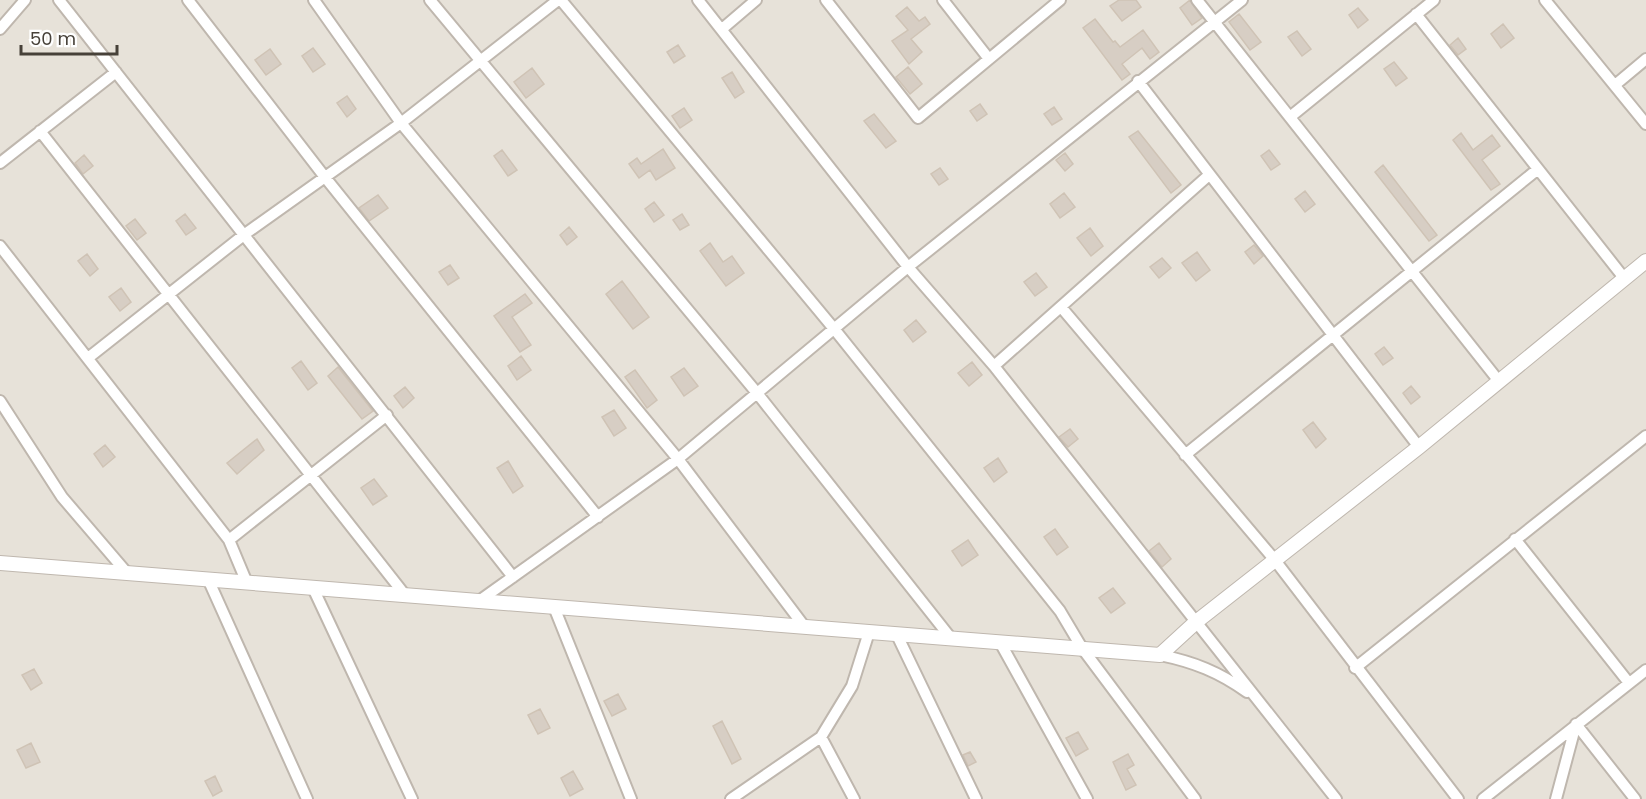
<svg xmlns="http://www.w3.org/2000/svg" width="1646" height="799" viewBox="0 0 1646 799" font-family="Poppins,sans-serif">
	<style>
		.residential { fill: #e7e2d9 }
		.building { fill: #d7cec4; stroke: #cfc3b5; stroke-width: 1.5 }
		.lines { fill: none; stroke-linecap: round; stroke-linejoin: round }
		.minor-casing { stroke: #bfb7ae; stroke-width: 14 }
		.tertiary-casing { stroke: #bfb7ae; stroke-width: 16 }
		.minor { stroke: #fff; stroke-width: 10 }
		.tertiary { stroke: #fff; stroke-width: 14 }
	</style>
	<rect width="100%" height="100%" fill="#f4f0eb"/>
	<!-- residential -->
	<path class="residential" d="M0 0H1646V799H0Z"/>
	<!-- building -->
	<path class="building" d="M1119 0H1136L1141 7 1122 21 1110 6Z
		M1190 0 1202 18 1192 25 1180 8Z
		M907 7 919 21 925 17 930 24 911 39 922 52 909 64 892 41 908 30 896 16Z
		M1358 8 1368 20 1358 28 1349 15Z
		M1239 14 1261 42 1250 50 1229 22Z
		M1095 19 1113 42 1115 41 1120 47 1143 30 1159 52 1150 59 1142 48 1122 64 1130 74 1122 80 1083 28Z
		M1503 24 1514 38 1501 48 1491 34Z
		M1297 31 1311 49 1302 56 1288 37Z
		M1458 38 1466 49 1458 55 1450 45Z
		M678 45 685 56 674 63 667 52Z
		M313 48 325 64 313 72 302 56Z
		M270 49 281 64 266 75 255 60Z
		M1394 62 1407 78 1396 86 1384 69Z
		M908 67 922 84 910 94 896 77Z
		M532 68 544 84 526 98 514 82Z
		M732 72 744 92 735 98 722 78Z
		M347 96 356 109 347 117 337 103Z
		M980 104 987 114 977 121 970 111Z
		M1054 107 1062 119 1052 125 1044 114Z
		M684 108 692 120 680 128 672 116Z
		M874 114 896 141 886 148 864 121Z
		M1138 131 1181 185 1171 193 1129 137Z
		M1461 133 1473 150 1492 135 1500 146 1482 160 1500 184 1491 190 1453 140Z
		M663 149 675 168 656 180 650 170 639 178 629 164 637 158 641 164Z
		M502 150 517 170 508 176 494 156Z
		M1269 150 1280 164 1271 170 1261 156Z
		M1065 153 1073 164 1065 171 1056 160Z
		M84 155 93 166 83 174 75 163Z
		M1383 165 1437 235 1429 241 1375 172Z
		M940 168 948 179 939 185 931 174Z
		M1305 191 1315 204 1305 212 1295 199Z
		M1064 193 1075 207 1060 218 1050 204Z
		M378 195 388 208 369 221 359 208Z
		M654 202 664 215 654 222 645 209Z
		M185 214 196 228 186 235 176 221Z
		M682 214 689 225 680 230 673 220Z
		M135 219 146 233 137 240 126 226Z
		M569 227 577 237 567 245 560 235Z
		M1090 228 1103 246 1091 256 1077 238Z
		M710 243 723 262 732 256 744 273 726 286 700 251Z
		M1254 245 1263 256 1254 264 1245 252Z
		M1197 252 1210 270 1196 281 1182 263Z
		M87 254 98 269 90 276 78 261Z
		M1162 258 1171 268 1159 278 1150 267Z
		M450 265 459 278 448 285 439 272Z
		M1036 273 1047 287 1035 296 1024 282Z
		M622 281 649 317 633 329 606 294Z
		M121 288 131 302 120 311 109 297Z
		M525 294 532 303 512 317 531 345 520 352 494 316Z
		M916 320 926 332 913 342 904 330Z
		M1384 347 1393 358 1383 365 1375 354Z
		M521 356 531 370 517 380 508 366Z
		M301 361 317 383 308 390 292 368Z
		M972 362 982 375 969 386 958 373Z
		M338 367 373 411 362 419 328 376Z
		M684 368 698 386 684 396 671 377Z
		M635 370 657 400 647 408 625 377Z
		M1411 386 1420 397 1411 404 1403 393Z
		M405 387 414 398 403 408 394 396Z
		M614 410 626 428 614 436 602 417Z
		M1313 422 1326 439 1316 448 1303 430Z
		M1070 429 1078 439 1068 447 1059 437Z
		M257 439 264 450 237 474 227 463Z
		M105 445 115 457 103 467 94 454Z
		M998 458 1007 472 994 482 984 468Z
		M508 461 523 486 513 493 497 468Z
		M374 479 387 496 373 505 361 488Z
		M1055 529 1068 547 1057 555 1044 537Z
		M968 540 978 555 962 566 952 551Z
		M1159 543 1171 559 1162 567 1149 551Z
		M1113 588 1125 603 1111 613 1099 598Z
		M34 669 42 683 31 690 22 675Z
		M618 694 626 709 612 716 604 701Z
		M540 709 550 728 538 734 528 715Z
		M722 721 741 759 732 764 713 726Z
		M1078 732 1088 749 1076 756 1066 738Z
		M31 743 40 762 26 768 17 750Z
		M970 752 976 762 968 766 963 755Z
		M1128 754 1134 765 1127 769 1136 785 1126 790 1113 762Z
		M573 771 583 789 570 796 561 778Z
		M215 776 222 791 213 796 205 781Z"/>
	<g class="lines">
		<!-- minor casing -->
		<g class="minor-casing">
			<path id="minor" d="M59 0 513 577
				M188 0 324 176 598 517
				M314 0 401 123 678 459 804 626
				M430 0 757 393 950 637
				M561 0 835 330 1060 611 1082 648 1195 799
				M698 0 908 267 994 366 1336 799
				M826 0 918 118 1060 0
				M943 0 989 59
				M1197 0 1498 380
				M1545 0 1646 124
				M1416 14 1624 278
				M0 29 25 0
				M722 29 756 0
				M1138 81 1419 447
				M1615 85 1646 59
				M1290 117 1434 0
				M40 131 405 595
				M0 163 116 72
				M0 246 229 540 247 583
				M1061 307 1274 559 1458 799
				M88 358 245 234 401 123 558 0
				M994 366 1209 175
				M0 401 62 497 127 573
				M1185 455 1538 169
				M1515 539 1629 683
				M229 540 387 415
				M208 579 307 799
				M313 588 412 799
				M479 601 678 459 908 267 1242 0
				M554 607 631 799
				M897 635 976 799
				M1001 644 1087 799
				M1160 655C1194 662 1219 672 1247 692
				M1355 668 1646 436
				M1576 724 1635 799
				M821 737 854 799
				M731 799 821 737 852 686 869 632
				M1483 799 1646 670
				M1556 799 1576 724"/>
		</g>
		<!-- tertiary casing -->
		<g class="tertiary-casing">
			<path id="tertiary" d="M0 563 1160 655 1196 622 1419 447 1646 261"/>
		</g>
		<!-- minor -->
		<use href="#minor" class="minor"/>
		<!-- tertiary -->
		<use href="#tertiary" class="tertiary"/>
	</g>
	<!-- scale -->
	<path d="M21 45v9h96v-9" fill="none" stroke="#474139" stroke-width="3"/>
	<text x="30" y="45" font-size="18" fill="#474139" stroke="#ffffff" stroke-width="4.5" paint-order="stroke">50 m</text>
</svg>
